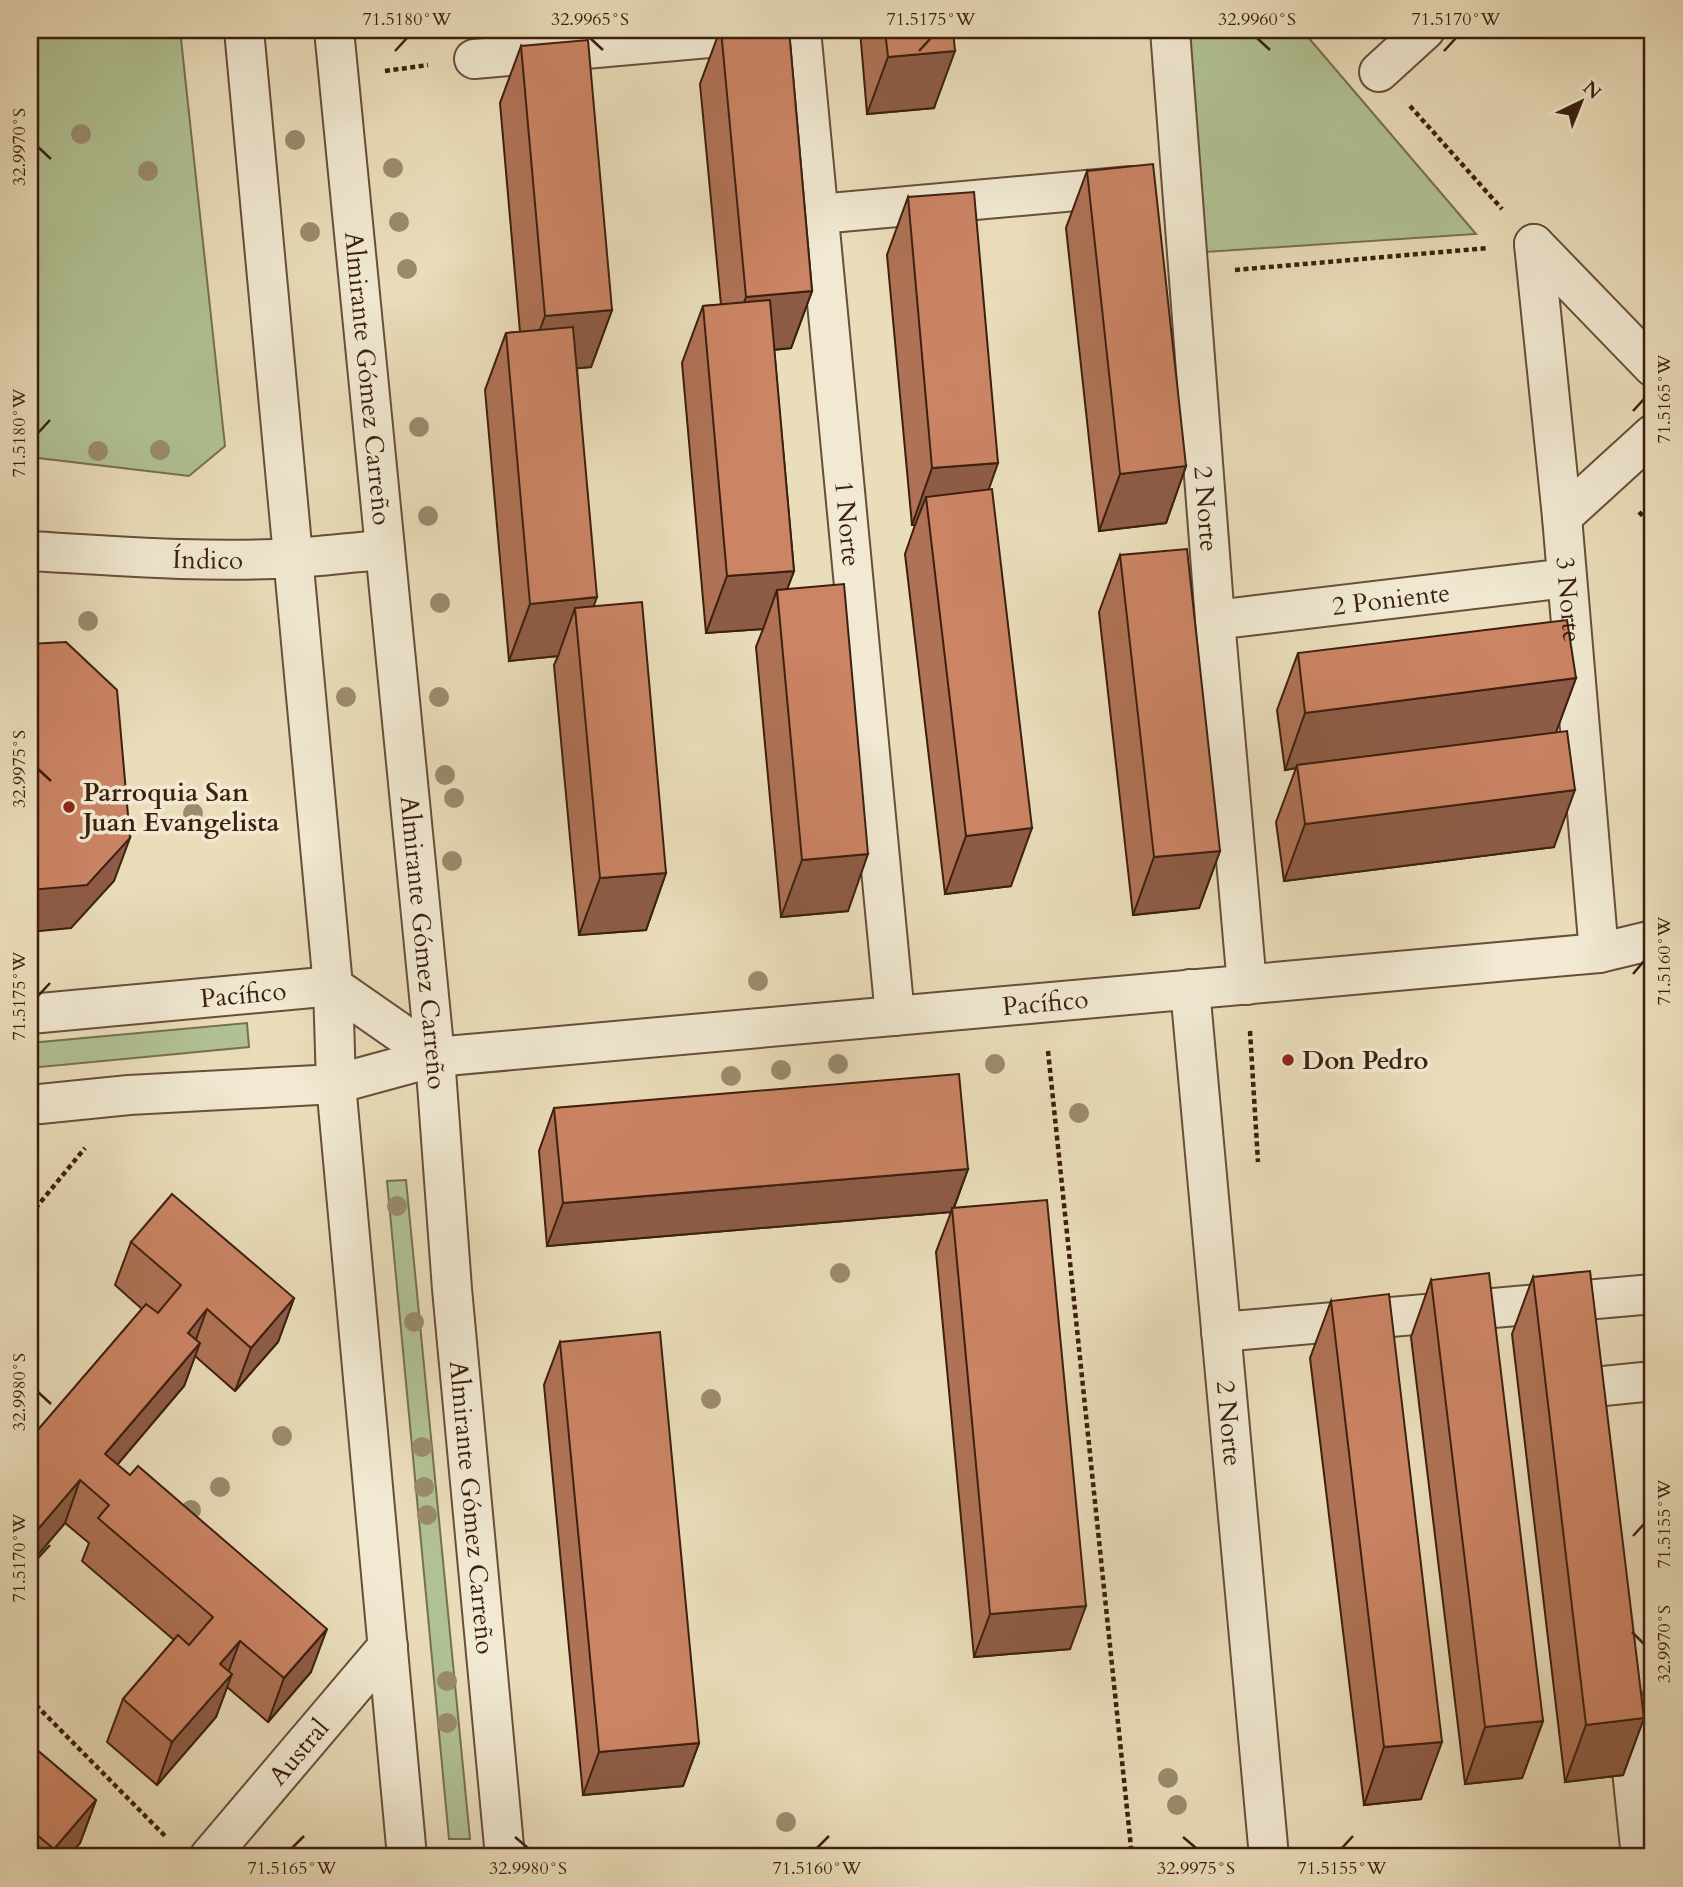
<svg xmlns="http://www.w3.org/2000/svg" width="1683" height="1887" viewBox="0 0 1683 1887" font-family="Cardo,serif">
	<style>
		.green { fill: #b1c294; stroke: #767052; stroke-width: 2 }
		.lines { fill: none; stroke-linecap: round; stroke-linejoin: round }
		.minor-casing { stroke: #684e3a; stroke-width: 42 }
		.tertiary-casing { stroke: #684e3a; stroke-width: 42 }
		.path { stroke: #3c1f0f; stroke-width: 4.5; stroke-dasharray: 5 3.5; stroke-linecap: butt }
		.minor { stroke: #f1e9d2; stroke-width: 38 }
		.tertiary { stroke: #f1e9d2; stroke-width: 38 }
		.tree { fill: #9a8b6e }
		.wall { fill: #af7256; stroke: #3c1f0f; stroke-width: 2 }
		.shaded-wall { fill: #8e5c46; stroke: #3c1f0f; stroke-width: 2 }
		.building { fill: #cb8464; stroke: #3c1f0f; stroke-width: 2 }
		.ticks { fill: none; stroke: #3c1f0f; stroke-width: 2.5 }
		.poi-dot { fill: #8f2418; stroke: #f1e9d2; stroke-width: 2.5 }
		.labels { text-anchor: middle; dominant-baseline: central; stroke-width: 7; stroke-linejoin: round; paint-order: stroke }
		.street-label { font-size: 26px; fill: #3c1f0f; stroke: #f1e9d2 }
		.poi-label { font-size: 26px; font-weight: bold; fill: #3c1f0f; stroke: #f1e9d2; text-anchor: start }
		.neatline { fill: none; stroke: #3c1f0f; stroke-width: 2.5 }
		.ticks-label { font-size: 18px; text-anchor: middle; fill: #3c1f0f }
	</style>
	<rect width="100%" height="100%" fill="#eaddba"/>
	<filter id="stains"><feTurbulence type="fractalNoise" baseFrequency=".00286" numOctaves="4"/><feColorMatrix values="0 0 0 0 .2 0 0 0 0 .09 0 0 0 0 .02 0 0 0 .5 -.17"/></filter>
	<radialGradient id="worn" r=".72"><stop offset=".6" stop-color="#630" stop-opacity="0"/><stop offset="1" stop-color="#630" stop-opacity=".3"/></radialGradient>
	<!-- green -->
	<path class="green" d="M30 30H180L225 446 189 476 30 457Z
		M1183 30H1302L1476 234 1206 252Z
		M247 1023 249 1047 30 1068V1043Z
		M406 1180 470 1839H449L387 1181Z"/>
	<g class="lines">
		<!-- minor casing -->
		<g class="minor-casing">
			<g id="minor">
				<path id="s1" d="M1170 30 1215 620 1247 985"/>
				<path id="s2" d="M474 59 801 30 895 1016"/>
				<path d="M1379 72 1425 30"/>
				<path d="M819 214 1131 186"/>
				<path id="s3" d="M1534 244 1562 517 1599 953"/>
				<path d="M1534 244 1653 367"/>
				<path d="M1562 517 1653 434"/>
				<path id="s4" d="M1215 620 1567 578"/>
				<path id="s5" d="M1190 989 1269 1857"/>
				<path d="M1221 1332 1653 1294"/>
				<path d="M1594 1387 1653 1381"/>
				<path d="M1625 1703 1641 1857"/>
				<path id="s6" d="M209 1857 388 1646"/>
			</g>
		</g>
		<!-- tertiary casing -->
		<g class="tertiary-casing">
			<g id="tertiary">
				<path d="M244 30 333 986 336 1084 407 1857"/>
				<path id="s7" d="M334 30 435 1057 452 1289 505 1857"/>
				<path id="s8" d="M30 551C117 556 206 563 294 558 324 556 355 552 385 550"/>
				<path id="s9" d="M30 1014 333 986 435 1057"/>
				<path id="s10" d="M30 1105 129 1095 336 1084 435 1057 1599 953 1653 940"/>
			</g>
		</g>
		<!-- path -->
		<path class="path" d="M385 71 428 65
			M1410 106 1502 209
			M1235 270 1488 248
			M1639 512 1653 526
			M1250 1031 1258 1162
			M1048 1051 1132 1857
			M30 1215 85 1148
			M30 1699 167 1838"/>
		<!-- minor -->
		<use href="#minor" class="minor"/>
		<!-- tertiary -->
		<use href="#tertiary" class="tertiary"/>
	</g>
	<!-- trees -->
	<g class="tree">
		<circle cx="81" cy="134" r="10"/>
		<circle cx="295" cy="140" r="10"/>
		<circle cx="393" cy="168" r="10"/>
		<circle cx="148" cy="171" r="10"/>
		<circle cx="399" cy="222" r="10"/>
		<circle cx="310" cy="232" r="10"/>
		<circle cx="407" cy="269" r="10"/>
		<circle cx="419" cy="427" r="10"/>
		<circle cx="160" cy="450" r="10"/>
		<circle cx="98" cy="451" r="10"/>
		<circle cx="428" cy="516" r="10"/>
		<circle cx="440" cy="603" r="10"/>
		<circle cx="88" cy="621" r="10"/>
		<circle cx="346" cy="697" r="10"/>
		<circle cx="439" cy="697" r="10"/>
		<circle cx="445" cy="775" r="10"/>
		<circle cx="454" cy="798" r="10"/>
		<circle cx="193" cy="813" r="10"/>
		<circle cx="452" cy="861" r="10"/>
		<circle cx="758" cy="981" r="10"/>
		<circle cx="838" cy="1064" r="10"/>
		<circle cx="995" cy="1064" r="10"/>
		<circle cx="781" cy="1070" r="10"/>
		<circle cx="731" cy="1076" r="10"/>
		<circle cx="1079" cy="1113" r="10"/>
		<circle cx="397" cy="1206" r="10"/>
		<circle cx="840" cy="1273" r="10"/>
		<circle cx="414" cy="1322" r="10"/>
		<circle cx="711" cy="1399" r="10"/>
		<circle cx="282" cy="1436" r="10"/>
		<circle cx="422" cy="1447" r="10"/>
		<circle cx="220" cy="1487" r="10"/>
		<circle cx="424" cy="1487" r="10"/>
		<circle cx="191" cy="1510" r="10"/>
		<circle cx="427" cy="1515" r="10"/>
		<circle cx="447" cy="1681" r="10"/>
		<circle cx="447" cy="1723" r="10"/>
		<circle cx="1168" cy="1778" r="10"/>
		<circle cx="1177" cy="1805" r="10"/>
		<circle cx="786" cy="1822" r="10"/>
	</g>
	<!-- wall -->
	<path class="wall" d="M720 30H789L812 291 791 348 774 350 794 571 787 589 848 911 781 917 756 647 763 629 706 633 682 363 703 306 721 305 700 84Z
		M860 30H953L934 108 867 114Z
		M521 46 612 310 591 367 577 368 594 606 666 873 646 930 579 935 554 665 558 656 509 661 485 390 506 333 520 332 500 103Z
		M1087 171 1186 466 1166 523 1099 531 1066 228Z
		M908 197 989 490 1011 886 945 894 905 554 915 525H912L887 255Z
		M1120 555 1220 851 1199 908 1133 915 1099 612Z
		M1298 653 1576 678 1556 732 1554 847 1284 881 1276 822 1296 768 1285 770 1277 710Z
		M554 1108 968 1169 954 1208 1070 1649 974 1657 936 1252 951 1212 547 1246 539 1151Z
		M131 1242 294 1298 278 1342 235 1391 195 1356 184 1386 117 1465 311 1672 268 1722 227 1687 216 1717 157 1785 107 1742 123 1699 174 1640 82 1561 89 1543 65 1523 30 1564V1439L142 1309 115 1285Z
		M1533 1277 1644 1718 1623 1775 1565 1782 1512 1334Z
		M1431 1280 1543 1721 1522 1778 1465 1784 1411 1337Z
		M1331 1301 1421 1799 1364 1805 1310 1358Z
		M560 1342 699 1743 683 1786 583 1795 544 1385Z
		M30 1744 96 1800 80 1843 68 1857H30Z"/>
	<!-- shaded-wall -->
	<path class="shaded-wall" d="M955 51 934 108 867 114 888 57Z
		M812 291 791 348 725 354 746 297Z
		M612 310 591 367 524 373 545 316Z
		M998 463 978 520 926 497 915 525H912L932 468Z
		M1186 466 1166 523 1099 531 1120 474Z
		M794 571 779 611 777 590 763 629 706 633 727 576Z
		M597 597 579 647 575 608 558 656 509 661 530 604Z
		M1576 678 1555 735 1297 765 1296 768 1285 770 1305 713Z
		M1575 790 1554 847 1284 881 1305 824Z
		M1032 828 1011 886 945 894 966 836Z
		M130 838 114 881 71 928 30 932V890Z
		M1220 851 1199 908 1133 915 1154 857Z
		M868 854 848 911 781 917 802 860Z
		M666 873 646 930 579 935 600 878Z
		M968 1169 952 1212V1208L951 1212 547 1246 563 1203Z
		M294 1298 278 1342 235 1391 251 1348Z
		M207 1309 191 1353 188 1333Z
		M200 1343 184 1386 94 1492 105 1454Z
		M80 1480 65 1523 30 1564V1553L39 1528Z
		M1086 1606 1070 1649 974 1657 990 1614Z
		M327 1629 311 1672 268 1722 284 1678Z
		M240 1641 225 1681 232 1674 216 1717 157 1785 172 1742 220 1664Z
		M1644 1718 1623 1775 1565 1782 1586 1725Z
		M1543 1721 1522 1778 1465 1784 1485 1727Z
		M1442 1742 1421 1799 1364 1805 1384 1747Z
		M699 1743 683 1786 583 1795 599 1752Z
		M96 1800 80 1843 68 1857H51L54 1849Z"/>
	<!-- building -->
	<path class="building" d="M721 30H789L812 291 746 297Z
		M885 30H953L955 51 888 57Z
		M588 40 612 310 545 316 521 46Z
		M1153 164 1186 466 1120 474 1087 171Z
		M974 192 998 463 932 468 908 197Z
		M770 300 794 571 727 576 703 306Z
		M573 327 597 597 530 604 506 333Z
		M992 489 1032 828 966 836 926 497Z
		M1187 549 1220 851 1154 857 1120 555Z
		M844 584 868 854 802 860 777 590Z
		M642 602 666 873 600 878 575 608Z
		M1567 620 1576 678 1305 713 1298 653Z
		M66 642 117 690 130 838 87 885 30 890V644Z
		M1567 731 1575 790 1305 824 1297 765Z
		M959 1074 968 1169 563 1203 554 1108Z
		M172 1194 294 1298 251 1348 207 1309 188 1333 200 1343 105 1454 130 1475 138 1466 327 1629 284 1678 240 1641 220 1664 232 1674 172 1742 123 1699 178 1635 189 1645 213 1617 98 1518 109 1505 80 1480 39 1528 30 1521V1439L146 1304 158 1313 181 1285 131 1242Z
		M1047 1200 1086 1606 990 1614 952 1208Z
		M1590 1271 1644 1718 1586 1725 1533 1277Z
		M1489 1273 1543 1721 1485 1727 1431 1280Z
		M1389 1294 1442 1742 1384 1747 1331 1301Z
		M660 1332 699 1743 599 1752 560 1342Z
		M30 1744 96 1800 54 1849 30 1829Z"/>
	<!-- ticks -->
	<path class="ticks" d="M590 38 603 50M1257 38 1270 50M395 51 407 38M919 51 931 38M1444 51 1456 38M38 147 51 159M1633 411 1644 399M38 433 50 420M38 769 51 781M1633 974 1644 961M38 996 50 983M38 1392 51 1404M1633 1536 1644 1524M38 1558 50 1545M1632 1632 1644 1644M515 1837 528 1848M1183 1837 1196 1848M292 1848 304 1836M817 1848 829 1836M1342 1848 1353 1836"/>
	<!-- markers -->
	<g class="poi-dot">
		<circle cx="69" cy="807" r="7"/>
		<circle cx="1288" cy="1060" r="7"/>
	</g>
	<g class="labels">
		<!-- street labels -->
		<g class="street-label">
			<text stroke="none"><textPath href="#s7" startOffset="350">Almirante Gómez Carreño</textPath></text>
			<text stroke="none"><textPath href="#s1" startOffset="480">2 Norte</textPath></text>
			<text stroke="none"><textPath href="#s2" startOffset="824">1 Norte</textPath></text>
			<text stroke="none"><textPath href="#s8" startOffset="178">Índico</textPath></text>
			<text stroke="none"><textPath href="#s3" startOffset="357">3 Norte</textPath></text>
			<text stroke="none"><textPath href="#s4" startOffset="177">2 Poniente</textPath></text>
			<text stroke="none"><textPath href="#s7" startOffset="917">Almirante Gómez Carreño</textPath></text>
			<text stroke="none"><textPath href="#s9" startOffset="214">Pacífico</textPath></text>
			<text stroke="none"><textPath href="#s10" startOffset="1022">Pacífico</textPath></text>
			<text stroke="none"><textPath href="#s5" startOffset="436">2 Norte</textPath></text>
			<text stroke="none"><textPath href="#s7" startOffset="1484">Almirante Gómez Carreño</textPath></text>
			<text stroke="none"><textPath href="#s6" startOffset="138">Austral</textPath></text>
		</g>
		<!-- poi labels -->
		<g class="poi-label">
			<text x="83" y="792">Parroquia San<tspan x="83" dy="30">Juan Evangelista</tspan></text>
			<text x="1302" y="1060">Don Pedro</text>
		</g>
	</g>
	<!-- margin -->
	<rect width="1683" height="1887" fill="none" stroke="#eaddba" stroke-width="77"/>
	<!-- north arrow -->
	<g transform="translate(1581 102) rotate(43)" stroke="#f1e9d2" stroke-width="5" paint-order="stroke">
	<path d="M0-5L12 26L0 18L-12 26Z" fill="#3c1f0f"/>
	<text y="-10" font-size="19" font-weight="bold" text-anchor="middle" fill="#3c1f0f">N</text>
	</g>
	<rect x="38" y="38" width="1606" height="1810" class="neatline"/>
	<g class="ticks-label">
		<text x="407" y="25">71.5180°W</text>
		<text x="590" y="25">32.9965°S</text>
		<text x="931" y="25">71.5175°W</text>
		<text x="1257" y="25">32.9960°S</text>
		<text x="1456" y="25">71.5170°W</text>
		<text transform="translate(19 147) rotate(-90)" y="6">32.9970°S</text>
		<text transform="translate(1664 399) rotate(-90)" y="6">71.5165°W</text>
		<text transform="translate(19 433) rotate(-90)" y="6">71.5180°W</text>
		<text transform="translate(19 769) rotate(-90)" y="6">32.9975°S</text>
		<text transform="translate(1664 961) rotate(-90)" y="6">71.5160°W</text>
		<text transform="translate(19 996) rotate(-90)" y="6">71.5175°W</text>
		<text transform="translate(19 1392) rotate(-90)" y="6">32.9980°S</text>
		<text transform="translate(1664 1524) rotate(-90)" y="6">71.5155°W</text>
		<text transform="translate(19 1558) rotate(-90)" y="6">71.5170°W</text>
		<text transform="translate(1664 1644) rotate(-90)" y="6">32.9970°S</text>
		<text x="292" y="1874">71.5165°W</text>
		<text x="528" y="1874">32.9980°S</text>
		<text x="817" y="1874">71.5160°W</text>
		<text x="1196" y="1874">32.9975°S</text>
		<text x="1342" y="1874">71.5155°W</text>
	</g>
	<rect width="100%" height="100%" filter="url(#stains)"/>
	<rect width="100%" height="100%" fill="url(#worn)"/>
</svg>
